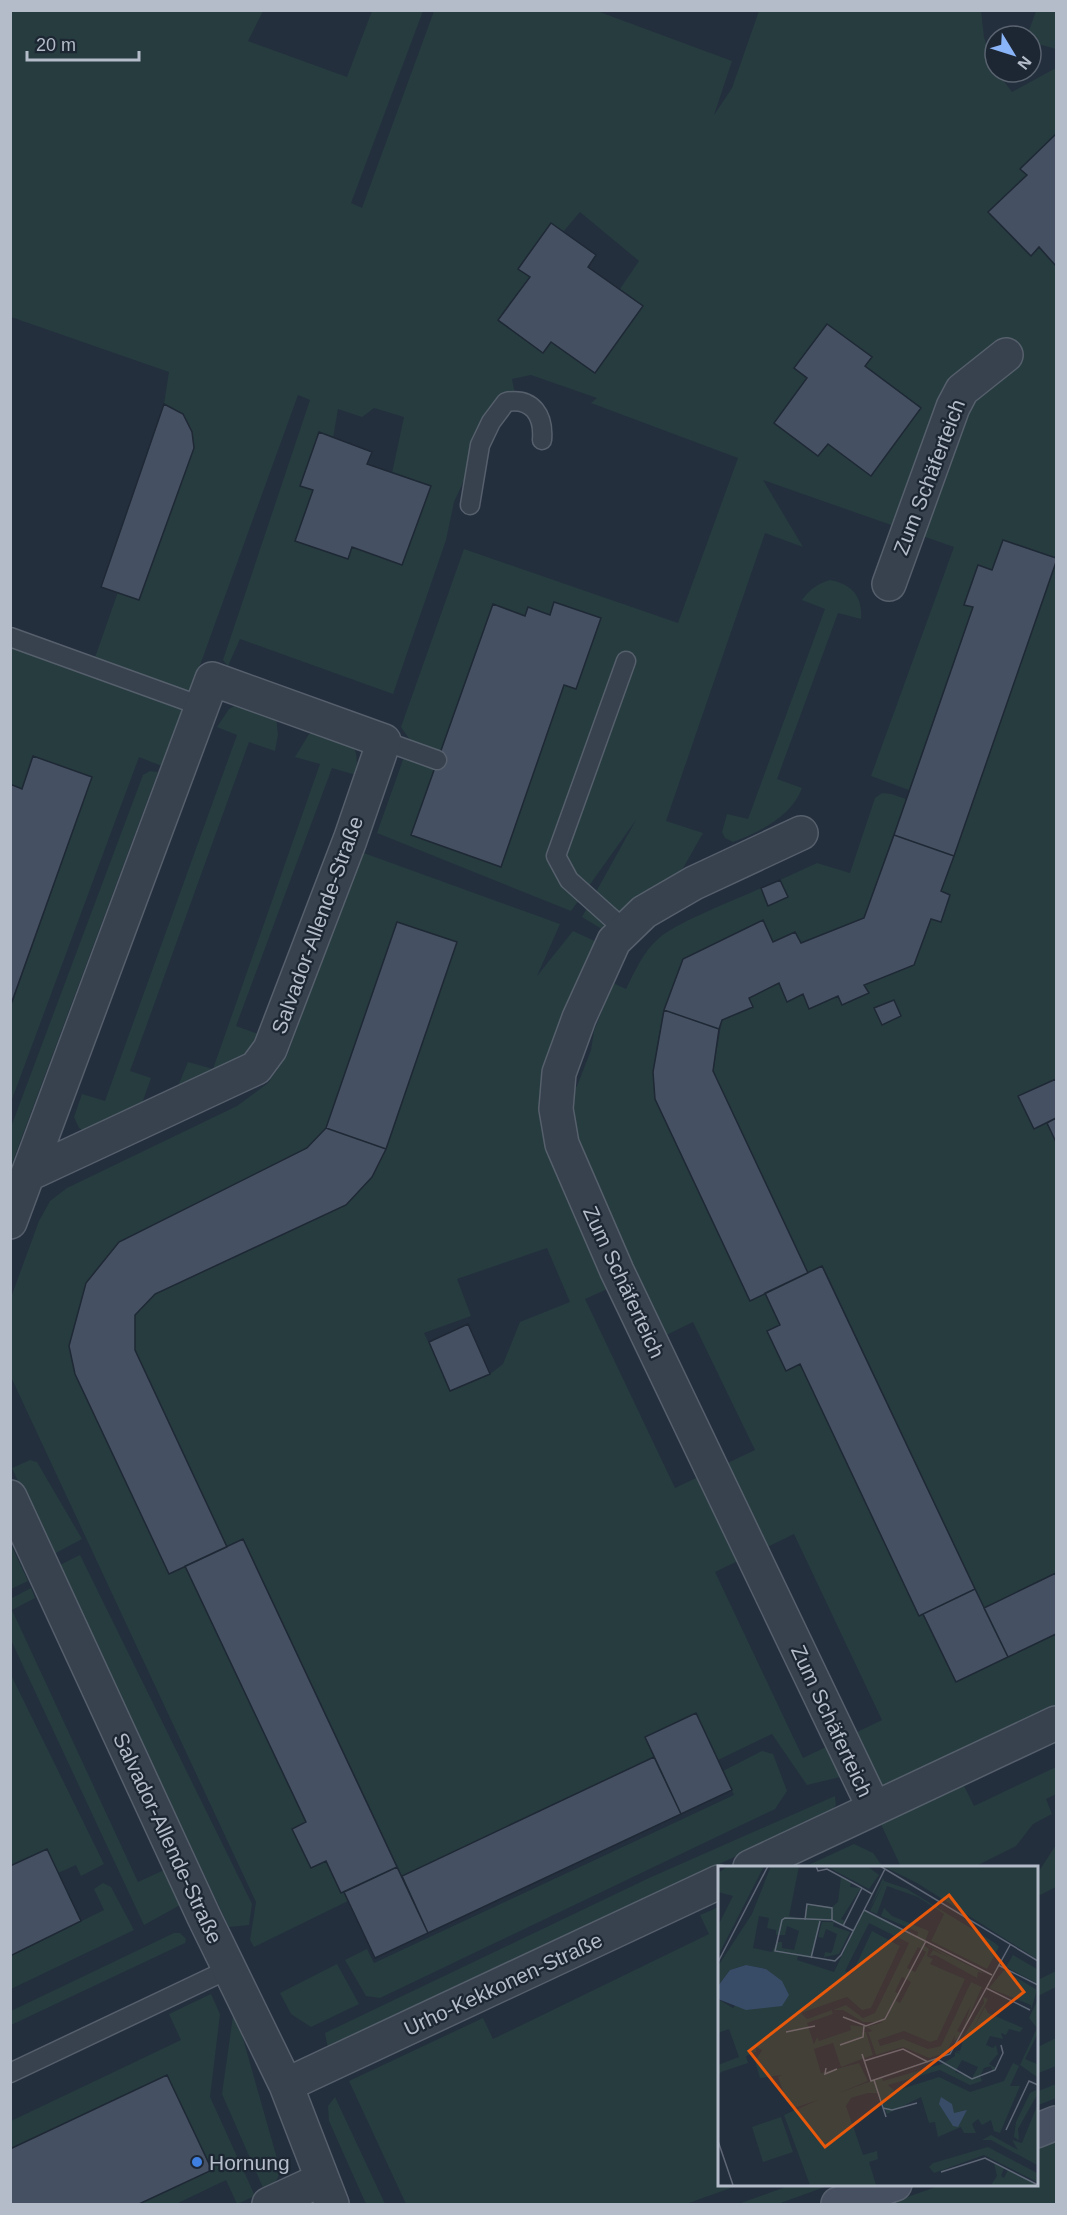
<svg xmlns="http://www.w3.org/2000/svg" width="1067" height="2215" viewBox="0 0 1067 2215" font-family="Helvetica,sans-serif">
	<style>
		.green { fill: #263c3f; fill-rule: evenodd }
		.building { fill: #455162; stroke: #1f2835; stroke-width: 1.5 }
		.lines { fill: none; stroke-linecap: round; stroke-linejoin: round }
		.lane-casing { stroke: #565f6c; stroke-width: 21 }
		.street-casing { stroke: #565f6c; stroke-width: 36 }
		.secondary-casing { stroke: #565f6c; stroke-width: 36 }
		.lane { stroke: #38414e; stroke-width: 18 }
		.street { stroke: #38414e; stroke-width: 33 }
		.secondary { stroke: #465061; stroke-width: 33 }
		.shop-dot { fill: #3f7fe0; stroke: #1d2633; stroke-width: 2 }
		.labels { text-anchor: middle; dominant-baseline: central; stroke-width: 4.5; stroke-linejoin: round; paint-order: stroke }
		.street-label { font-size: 21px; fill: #b4bcc9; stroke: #1d2633 }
		.poi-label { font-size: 21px; fill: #b4bcc9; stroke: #1d2633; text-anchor: start }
		.inset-road { fill: none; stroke: #5e6776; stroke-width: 1.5 }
		.view { fill: #e8590c; fill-opacity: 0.15; stroke: #e8590c; stroke-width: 3 }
		.inset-edge { fill: none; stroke: #b4bcc9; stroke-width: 3 }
	</style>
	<rect width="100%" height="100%" fill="#242f3e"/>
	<!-- green -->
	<path class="green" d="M10 11H263L248 41 347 77 372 11H423L351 203 362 208 434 11H597L732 61 714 115 732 88 759 11H981L984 37 995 72H997L1012 92 1056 68V558L1003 540 992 570 978 565 964 604 973 607 909 790 871 776 954 547 763 480 803 547 765 533 666 821 703 833 682 870 639 902 605 931 582 917 636 820 571 911 377 833 410 740 401 727 464 549 678 623 738 458 591 403 597 398 531 375 512 379 516 400 491 422 454 502 446 540 393 694 240 639 228 666 223 660 310 400 298 395 187 701 177 772 139 757 11 1102V1007L92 777 22 789 11 784V637L92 666 118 592 139 599 194 448C191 421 187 416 164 404L169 372 11 317ZM580 212 639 261 620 289 643 306 594 373 551 342 543 353 498 321 530 277 518 268 551 223 563 232ZM374 408 404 417 392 473 352 547 348 559 295 541 313 490 300 485 319 433 333 438 338 409 362 417Z
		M1036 11H1056V49L1031 42V36H1027Z
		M1056 562V1118L1047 1123 1056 1142V1573L984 1608 823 1266 808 1273 713 1071 722 1020 749 998 779 983 787 1001 803 994 809 1008 838 996 842 1005 868 994 864 985 914 965 931 919 941 922 950 895 941 891Z
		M830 580C852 584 863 597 861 619L838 613 777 779 802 788C792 816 760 832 733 842L725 838 722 832 727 814 748 819 825 609 802 600C810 589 817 584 830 580Z
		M238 704 276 717 278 735 275 751 249 742 130 1071 151 1078 140 1109 88 1134 79 1128 74 1117 82 1094 105 1101 237 735 217 727 229 709Z
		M322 730C350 742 360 740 356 775L332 768 236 1026 261 1035 249 1060 178 1086 188 1062 213 1069 320 764 295 757 309 734Z
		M150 771 158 772 11 1166V1127L143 775Z
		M882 793 891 794 906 799 864 918 801 943 795 932 773 942 762 920 683 959C666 1005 650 1048 655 1098L750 1300 765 1293 780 1325 786 1371 800 1364 919 1616 923 1614 956 1682 1056 1634V1723L956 1770 974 1806 1056 1767V1794L1046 1799 1052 1814 1033 1824 1016 1846 974 1867H901L857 1773 807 1785 772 1734 718 1760 696 1713 645 1737 654 1757 402 1876 244 1540 227 1547 135 1350V1315L155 1294 346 1205 372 1177 457 942 397 922 326 1128 307 1148 86 1283 185 1566 306 1822 292 1829 311 1868 326 1861 341 1893 344 1892 348 1901 254 1947 250 1940 256 1902 11 1377 10 1300 39 1221 50 1201 67 1188 237 1106 268 1083 287 1056 361 852 560 924 537 976 573 931 599 943 556 1108 577 1086 591 1050 594 1031 613 983 626 989C635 971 643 952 659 938 681 920 733 901 761 888L768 906 787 897 780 880 817 863 850 873 875 798ZM547 1248 570 1302 520 1322 503 1364 490 1374 451 1391 424 1333 471 1316 457 1279ZM623 1282 652 1342 693 1322 755 1450 675 1488 585 1299ZM794 1534 882 1720 803 1758 715 1572Z
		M30 1460 37 1462 82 1539 52 1555 12 1468Z
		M11 1545 28 1581 11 1589H10Z
		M80 1555 252 1904 249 1925 229 1927 58 1566Z
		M31 1588 35 1598 12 1610 138 1882 164 1870 182 1904 144 1925 11 1640 10 1599Z
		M10 1673 104 1864 81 1876 76 1865 58 1873 47 1849 11 1866Z
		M762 1751 773 1754 787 1791 775 1809 380 1998 366 1996 345 1960 367 1949 374 1963 734 1795 723 1771Z
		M835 1796 836 1805 830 1812 328 2048 325 2033 649 1878Z
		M854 1844 873 1853 883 1867H804Z
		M1056 1845V1887L1036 1897V1873L1039 1871Z
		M103 1883 111 1887 134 1930 11 1989V1956L104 1910 94 1889Z
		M719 1907V2184H742L686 2204H406L349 2081 483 2018 493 2039 709 1934 700 1915Z
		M174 1933H180L186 1939 185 1943 11 2025V2011Z
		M337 1964 359 2004 311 2027 291 2014 280 1993Z
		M1056 1971V1987L1036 1997V1981Z
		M211 1994 220 2014 210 2097 255 2196 237 2204 226 2180 176 2204H11V2121L181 2040 169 2014Z
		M236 2014 280 2169C279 2181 273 2184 264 2190L222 2094 233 2016Z
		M1056 2038V2066L1036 2074V2048Z
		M1056 2084V2098L1036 2106V2092Z
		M335 2097 385 2204H366L329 2121 328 2106Z
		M1056 2141V2204H888L944 2184H1036V2149Z
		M794 2184H833L778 2204H738Z"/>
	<!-- building -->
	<path class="building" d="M1056 134V266L1039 247 1031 256 988 212 1027 175 1020 169Z
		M551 223 596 255 588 267 643 306 595 373 551 342 543 353 498 320 530 277 518 269Z
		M827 324 872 357 865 366 921 408 871 476 828 444 818 456 774 423 807 378 794 368Z
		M164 404 183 414 192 432 194 448 139 600 101 587Z
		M319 432 372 452 367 464 431 486 402 565 352 547 348 559 295 541 313 490 300 486Z
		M1003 540 1056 558V562L954 856 894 835 973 607 964 605 978 565 992 570Z
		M554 602 601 618 576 689 564 685 501 867 411 835 493 604 525 616 528 607 550 615Z
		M33 756 92 777 10 1007V784L22 789Z
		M894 835 954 856 941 891 950 895 941 922 931 919 914 965 864 985 869 993 842 1005 838 996 809 1009 803 994 787 1002 779 983 749 998 753 1007 722 1020 719 1029 664 1010 683 959 763 920 773 942 795 932 801 943 864 918Z
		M780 880 788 897 768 906 761 888Z
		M397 922 457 942 386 1149 326 1128Z
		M894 1000 901 1016 882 1025 874 1008Z
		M664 1010 719 1029 713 1071 808 1273 750 1301 655 1099 653 1072Z
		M1056 1079V1118L1034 1129 1018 1096Z
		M1056 1118V1142L1047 1123Z
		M326 1128 386 1149 372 1177 346 1205 155 1294 135 1315V1350L227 1547 169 1574 75 1374 69 1346 86 1283 119 1242 307 1148Z
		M822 1266 975 1589 919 1616 800 1364 786 1371 767 1331 780 1325 765 1293Z
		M468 1324 490 1374 450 1391 429 1342Z
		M243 1539 397 1867 341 1893 326 1861 311 1868 292 1829 306 1822 185 1566Z
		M1056 1573V1634L1008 1657 984 1608Z
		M975 1589 1008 1657 956 1682 923 1614Z
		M696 1713 732 1790 681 1814 645 1737Z
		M654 1757 681 1814 428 1933 402 1876Z
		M47 1849 81 1921 10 1956V1866Z
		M397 1867 428 1933 375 1958 344 1892Z
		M167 2075 212 2170 139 2204H10V2149Z"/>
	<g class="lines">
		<!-- lane casing -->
		<g class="lane-casing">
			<path id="lane" d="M470 505 480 445 491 422 506 402C533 397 544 416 542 440
				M10 637 201 706
				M626 661 556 856 569 880 626 931
				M384 741 437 760
				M10 2073 229 1969"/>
		</g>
		<!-- street casing -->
		<g class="street-casing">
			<path id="street" d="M889 584 953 407 962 390 1006 355
				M801 833 694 883 644 912 614 941 579 1018 559 1073 556 1109 562 1144 617 1271 874 1808
				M10 1222 212 679 384 741 350 840 270 1049 256 1068 29 1174
				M10 1497 204 1917 286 2085 332 2204
				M750 1867 1056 1723
				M286 2085 719 1882
				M269 2204 321 2180"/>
		</g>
		<!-- secondary casing -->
		<g class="secondary-casing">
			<path id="secondary" d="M1036 2131 1056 2123
				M838 2204 895 2184"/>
		</g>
		<!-- lane -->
		<use href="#lane" class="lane"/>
		<!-- street -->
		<use href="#street" class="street"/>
		<!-- secondary -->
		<use href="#secondary" class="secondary"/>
	</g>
	<!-- markers -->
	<circle class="shop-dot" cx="197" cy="2162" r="6"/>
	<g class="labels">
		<!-- street labels -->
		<g class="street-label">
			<text transform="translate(929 477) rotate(-69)">Zum Schäferteich</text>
			<text transform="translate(317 925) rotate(-70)">Salvador-Allende-Straße</text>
			<text transform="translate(624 1282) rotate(65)">Zum Schäferteich</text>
			<text transform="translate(832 1721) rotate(65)">Zum Schäferteich</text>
			<text transform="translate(168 1838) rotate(65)">Salvador-Allende-Straße</text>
			<text transform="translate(503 1984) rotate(-25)">Urho-Kekkonen-Straße</text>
		</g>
		<!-- poi labels -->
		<g class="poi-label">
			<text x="209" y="2162">Hornung</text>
		</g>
	</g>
	<!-- overview -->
	<g transform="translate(718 1866)">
		<rect width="320" height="320" fill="#242f3e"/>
		<path d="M10 0H46L0 90V60L15 30 0 26V7ZM53 0H81L71 50 87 54 89 38 114 41 120 36 123 11 133 17 132 21 143 22 123 53 127 55 125 60 114 54 102 55 93 92 80 90 79 94 116 106 146 44 199 70 200 66 163 50 166 42 174 50 211 65 206 79 211 83 209 90 215 93 212 98 247 113 219 174 212 176 186 165 160 174 162 180 185 173 210 183 223 180 253 116 264 121 244 166 253 139 239 165 243 167 236 176 237 169 228 187 211 192 185 181 158 189 150 166 154 165 149 161 165 156H145L125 144H115L128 139 145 152 157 147 191 77 151 57 127 105 134 108 154 65 182 80 153 142 144 144 129 131 83 147 89 153 114 144 115 148 89 157 96 178 99 171 101 175 133 164 132 159 148 161 144 166H148L155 189 123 201 115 177 96 183 103 207 141 197 150 215 121 227 164 211 165 215 224 198 237 190V186L243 188 238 185H242L247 168 266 137 265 131 270 133 252 169 248 168 250 172 267 141 270 147 305 162 302 166 291 163 288 169 283 167 285 173 272 170 268 179 275 182 278 179 280 188 271 198 278 202 275 206 273 200 266 202 262 210 264 215 252 219 222 204 170 219 177 225 221 211 252 226 286 215 295 197 301 200 292 220H302L282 267 276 265 273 254 264 259 260 253 254 258 258 267H246L243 261 220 271 217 256 211 257 203 231 169 248 160 227H150L133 232 128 240 145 289 159 285 160 293 151 296 158 319H92L66 249 100 234 76 242 68 234 60 211 64 209 42 212 37 195 44 184 38 181V186L28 190 30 197 3 206 0 210V199L21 191 11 163 0 167V133L15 142 48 103 28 99 12 104 0 120V100L34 48ZM41 50 51 52 49 62 58 64V69H67L69 60 81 65 76 84 64 82V76H59L54 86 35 82ZM200 81 208 86 197 106 189 102ZM184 111 193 116 182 137 178 135 182 128 177 126ZM244 194 260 201 254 212 237 206ZM108 0H149L161 9 151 23ZM165 0H319V93L199 17ZM165 12 166 15 189 23 277 77 281 81 269 103 213 75 226 48 200 31 169 20 159 48 152 45 166 16 151 44ZM104 56H116L115 60 132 66 121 88 106 91 107 86 113 87 115 83 119 68 108 63 105 72 100 71ZM210 80V79L268 108 260 106 259 112 217 89 211 90 215 84 230 91ZM295 89 319 103V117L288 101ZM286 104 319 124 313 144V139L271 122ZM319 135V169L307 193 319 198V211L302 199 319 162 311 152ZM318 224 319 229 300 263 301 274 296 271 298 256 312 227ZM319 240V299L273 274H264L273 269 300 284 294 274 304 277ZM63 251 75 286 45 296 34 261ZM270 281 319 307V316L266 289 216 307 211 301 215 297ZM276 297 286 302 283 310 286 312 290 304 319 319H273L279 310Z" fill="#263c3f" fill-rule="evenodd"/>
		<path d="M28 99 48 103 64 115 71 129 64 140 28 144 0 133V120L12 104ZM223 231 234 238 236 247 249 244 240 261 235 260 221 238Z" fill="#394c67"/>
		<path class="inset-road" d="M98 0 100 5 109 3 144 22M162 0 320 95M146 44 274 109M87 54 89 38 114 42V54M125 60 144 22 154 28M136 65 114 54 67 52 64 54 57 85 117 95 123 89 167 3M93 92 102 55M0 96 50 0M280 99 320 119M268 122 312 144M125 151 148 160 167 153 208 75M68 166 97 160M122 179 145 171 146 160M144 188 153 215 232 188 292 79M219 193 254 213 277 204 285 187 283 179M146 195 185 183 210 196M108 202 107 208 119 203M156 214 168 251M165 242 174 244 199 237M288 264 311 215 320 219M0 275 15 319M223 306 267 292 320 319"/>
		<path class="view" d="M231 29 306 126 107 281 31 185Z"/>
		<rect width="320" height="320" class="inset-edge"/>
	</g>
	<!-- border -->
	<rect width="1067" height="2215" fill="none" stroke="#b4bcc9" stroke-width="24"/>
	<!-- north arrow -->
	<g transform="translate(1013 54) rotate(128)"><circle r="28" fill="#1d2633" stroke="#59626f" stroke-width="1.5"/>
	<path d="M0-4.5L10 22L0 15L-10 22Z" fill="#8ab4f8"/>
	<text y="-9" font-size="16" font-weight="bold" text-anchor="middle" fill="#b4bcc9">N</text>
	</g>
	<!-- scale -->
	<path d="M27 51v9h112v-9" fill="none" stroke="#b4bcc9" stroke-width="3"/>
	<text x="36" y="51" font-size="18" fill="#b4bcc9" stroke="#1d2633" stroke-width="4.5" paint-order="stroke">20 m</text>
</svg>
